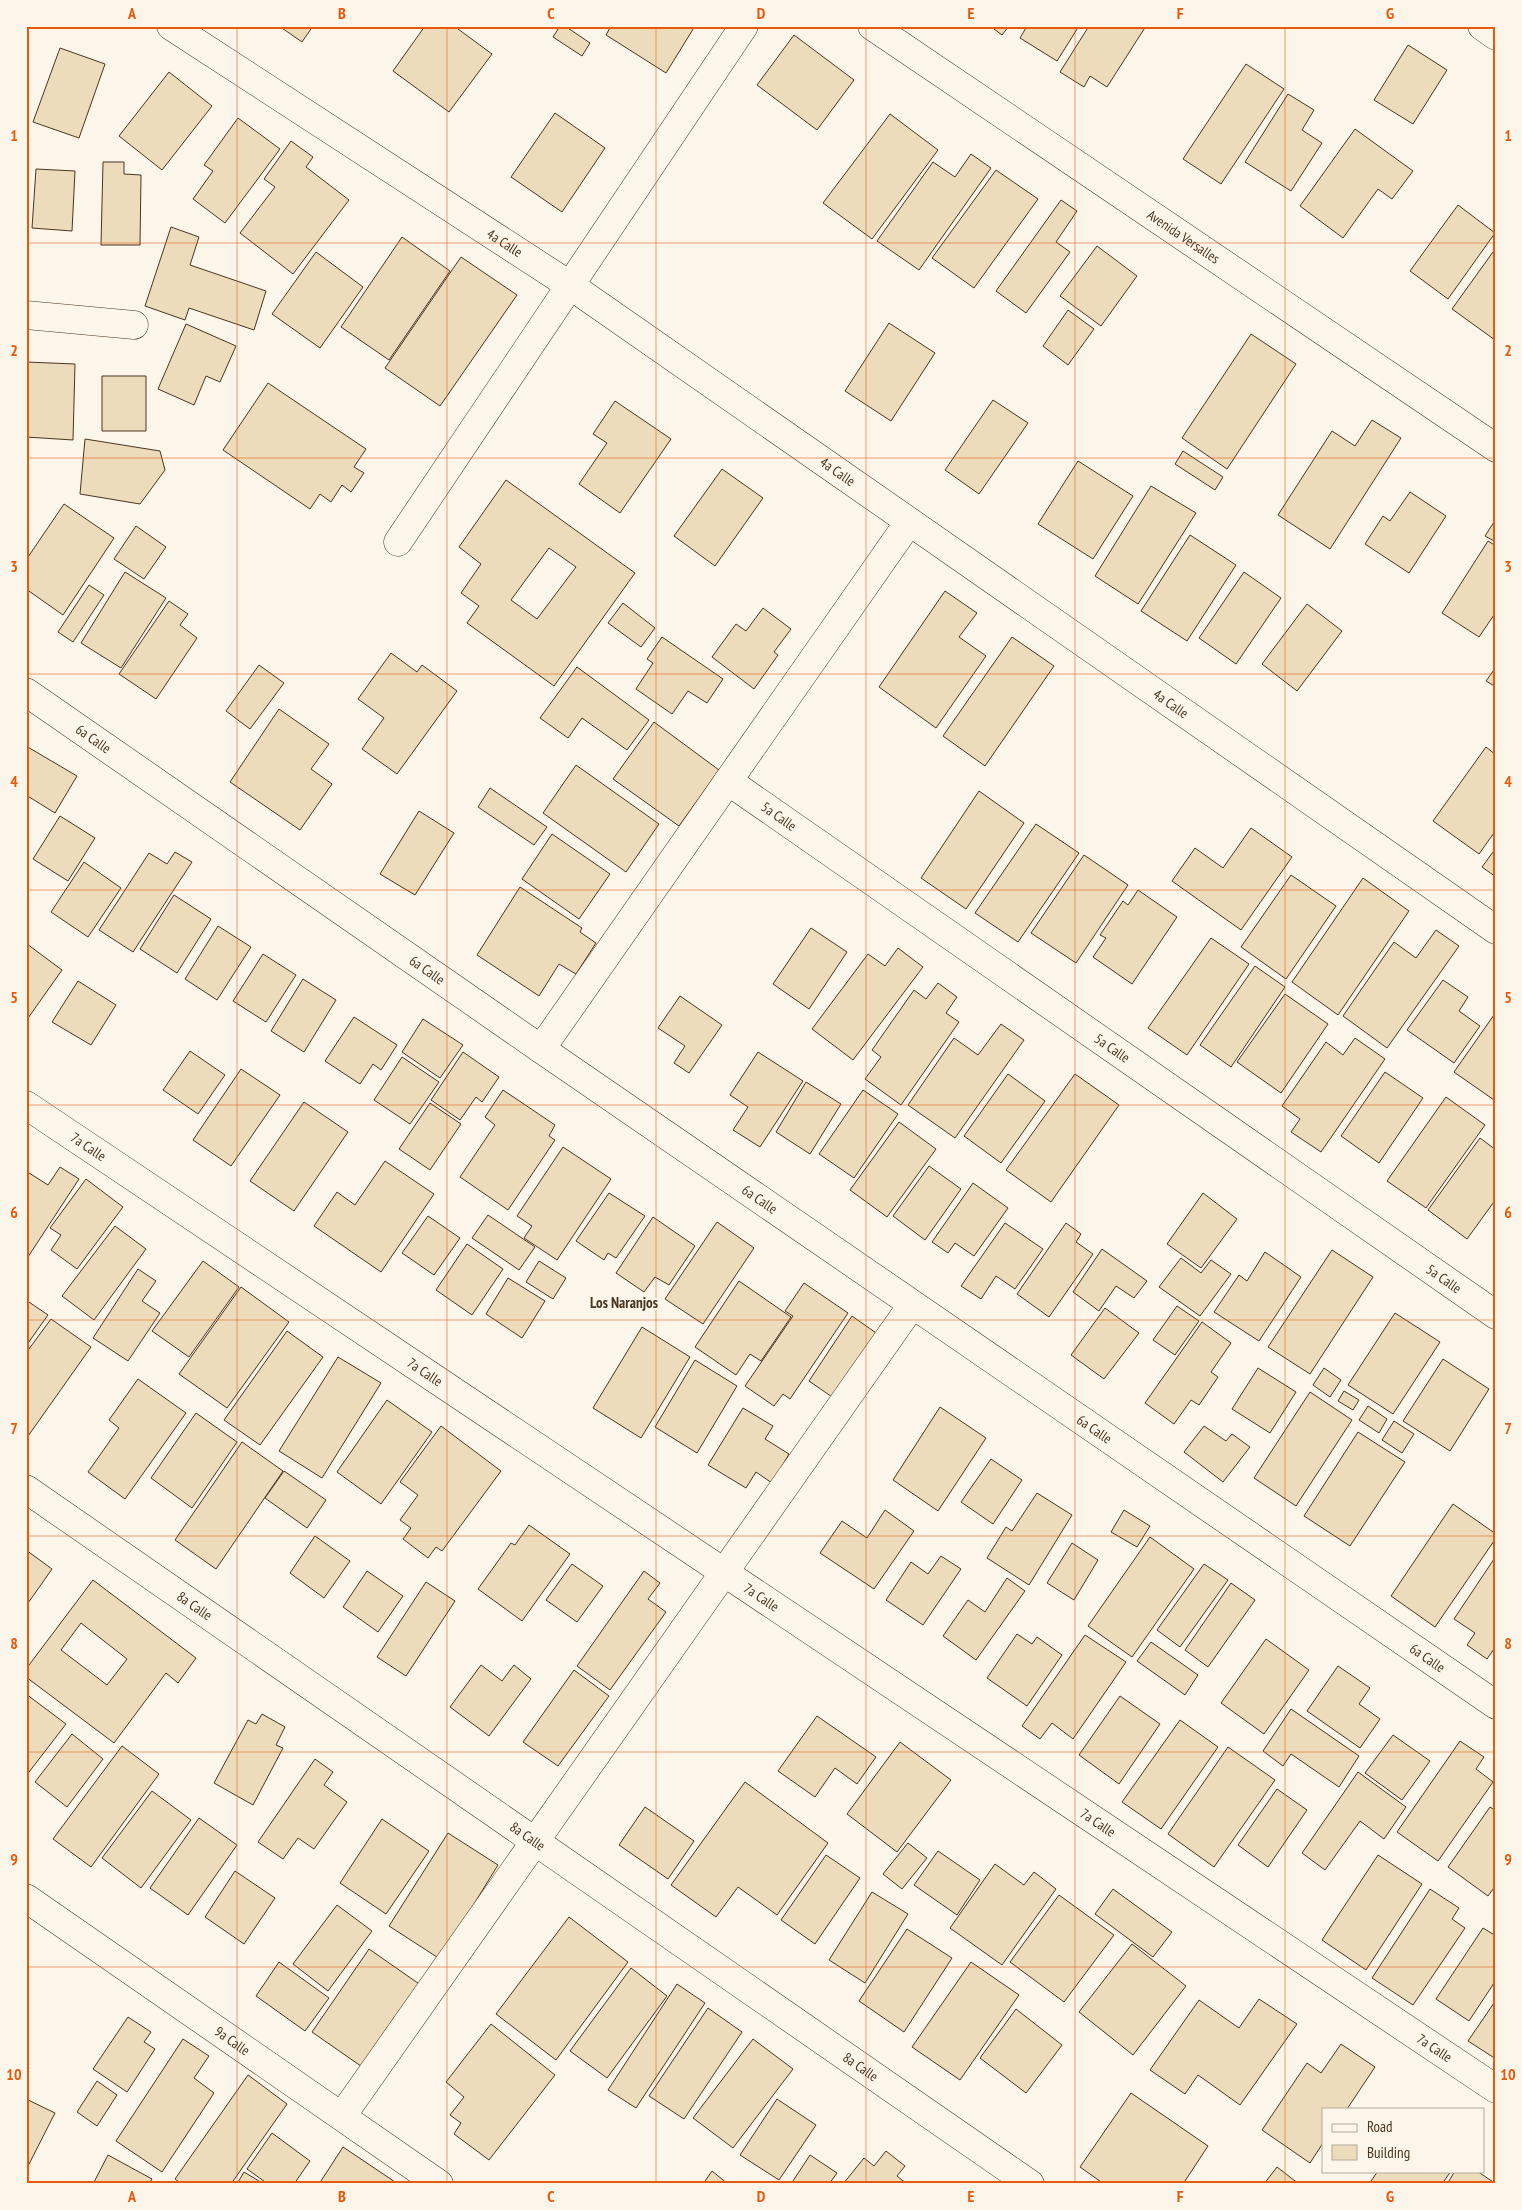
<svg xmlns="http://www.w3.org/2000/svg" width="1522" height="2210" viewBox="0 0 1522 2210" font-family="'PT Sans Narrow',sans-serif">
	<style>
		.building { fill: #ecdcbc; stroke: #4a3520; fill-rule: evenodd }
		.lines { fill: none; stroke-linecap: round; stroke-linejoin: round }
		.minor-casing { stroke: #4a3520; stroke-width: 29 }
		.minor { stroke: #fbf6e9; stroke-width: 28 }
		.grid { fill: none; stroke: #e8590c; stroke-width: 1; stroke-opacity: 0.55 }
		.labels { text-anchor: middle; dominant-baseline: central; stroke-width: 4; stroke-linejoin: round; paint-order: stroke }
		.street-label { font-size: 14px; fill: #4a3520; stroke: #fbf6e9 }
		.neighbourhood-label { font-size: 15px; font-weight: bold; fill: #4a3520; stroke: #fbf6e9 }
		.neatline { fill: none; stroke: #e8590c; stroke-width: 2 }
		.grid-label { font-size: 16px; text-anchor: middle; font-weight: bold; fill: #e8590c }
	</style>
	<rect width="100%" height="100%" fill="#fbf6e9"/>
	<!-- building -->
	<path class="building" d="M279 26H313L302 42Z
		M425 26H454L492 54 449 112 393 71Z
		M560 26H565L590 43 582 56 553 37Z
		M611 26H695L666 73 606 35Z
		M990 26H1009L1002 35Z
		M1027 26H1079L1057 61 1020 38Z
		M1089 26H1146L1107 87 1090 76 1084 87 1060 72Z
		M794 35 854 80 817 130 757 85Z
		M1408 45 1447 70 1413 124 1374 100Z
		M60 48 105 64 79 138 33 122Z
		M1246 64 1284 89 1221 184 1183 159Z
		M169 72 212 106 162 170 119 136Z
		M1288 94 1314 110 1302 130 1322 143 1291 191 1245 162Z
		M555 113 605 148 562 212 511 177Z
		M890 114 938 150 872 239 823 203Z
		M238 118 280 149 225 223 193 199 213 171 204 165Z
		M1355 129 1413 171 1392 199 1378 189 1343 238 1300 206Z
		M291 141 313 157 306 167 349 200 293 274 240 233 275 187 264 179Z
		M971 154 991 168 919 270 877 241 933 162 955 177Z
		M103 162H124V174L141 175 140 245H101Z
		M36 169 75 171 72 231 32 228Z
		M996 170 1038 199 974 288 932 258Z
		M1061 200 1077 211 1056 242 1070 252 1026 313 996 291Z
		M1458 205 1495 233 1448 299 1410 271Z
		M171 227 199 237 190 265 266 291 254 330 189 308 185 320 145 306Z
		M402 237 450 271 389 360 341 327Z
		M1097 246 1137 276 1101 326 1060 296Z
		M316 252 363 287 320 348 272 314Z
		M1493 252 1496 254 1495 340 1452 309Z
		M461 257 517 295 440 406 385 368Z
		M1068 310 1094 329 1068 365 1043 346Z
		M889 323 935 353 891 421 845 391Z
		M186 324 236 346 220 382 206 376 194 405 158 389Z
		M1251 334 1296 364 1227 469 1182 438Z
		M26 362 75 364 73 440 26 437Z
		M102 376H146V431H102Z
		M268 383 366 449 354 467 364 473 351 492 342 485 331 502 320 494 310 509 223 450Z
		M993 400 1028 423 979 494 945 470Z
		M615 401 671 439 620 513 579 484 607 443 593 434Z
		M1372 420 1401 438 1330 549 1278 515 1332 431 1355 446Z
		M85 439 160 451 165 470 140 504 80 494Z
		M1183 451 1223 477 1215 490 1175 464Z
		M1078 461 1133 496 1093 559 1038 524Z
		M722 469 763 498 715 566 674 536Z
		M506 480 635 573 554 686 467 623 479 606 461 593 481 564 459 547ZM549 548 576 567 537 619 511 600Z
		M1151 486 1196 513 1138 604 1095 576Z
		M1410 492 1446 516 1409 573 1365 544 1383 516 1390 521Z
		M64 504 114 538 63 615 26 589V560Z
		M1496 519V542L1485 536Z
		M136 526 166 547 144 579 114 559Z
		M1190 535 1236 565 1187 641 1141 611Z
		M1488 541 1496 546V612L1479 637 1442 613Z
		M125 572 166 598 121 668 81 643Z
		M1244 572 1281 598 1236 664 1199 638Z
		M89 585 104 595 73 642 58 632Z
		M945 591 977 613 959 637 986 656 936 728 879 687Z
		M169 601 188 614 180 625 197 638 156 699 119 674Z
		M623 603 655 628 641 647 608 623Z
		M1307 604 1342 631 1297 691 1262 664Z
		M763 608 791 629 774 652 778 655 754 689 712 657 736 624 746 631Z
		M662 637 723 679 707 703 688 691 672 714 636 689 653 663 647 659Z
		M1012 637 1054 666 985 766 943 736Z
		M391 653 417 672 422 665 457 691 397 774 362 749 384 718 358 699Z
		M259 665 284 683 250 729 226 711Z
		M577 667 649 720 627 750 582 718 568 738 540 718Z
		M1496 667V687L1486 681Z
		M279 709 329 744 311 769 332 784 300 830 230 782Z
		M654 722 719 770 679 826 613 779Z
		M26 746 77 776 55 813 26 795Z
		M1486 747 1496 755V830L1479 854 1433 821Z
		M576 765 659 824 626 872 543 813Z
		M490 788 547 827 534 845 478 807Z
		M979 791 1024 823 966 909 921 878Z
		M419 811 454 833 415 895 380 874Z
		M60 816 95 838 68 881 33 859Z
		M1036 824 1079 853 1018 942 975 913Z
		M1251 828 1292 857 1241 930 1172 881 1195 848 1223 868Z
		M552 834 610 874 579 919 522 879Z
		M1496 848V877L1482 867Z
		M175 852 192 862 133 952 99 930 149 853 167 864Z
		M1084 855 1128 885 1076 963 1031 933Z
		M84 862 121 888 88 937 51 912Z
		M1291 875 1336 906 1286 979 1241 947Z
		M1363 878 1409 911 1338 1015 1292 982Z
		M520 887 582 928 580 932 596 943 576 974 559 964 539 996 477 955Z
		M1138 890 1177 917 1132 984 1093 957 1106 938 1100 935 1123 901 1128 905Z
		M174 895 211 919 177 973 140 949Z
		M218 926 251 947 217 1000 185 979Z
		M811 928 847 952 809 1009 773 984Z
		M1436 930 1459 946 1387 1048 1343 1016 1394 942 1416 958Z
		M1211 938 1249 964 1187 1055 1148 1028Z
		M27 944 62 970 26 1021V945Z
		M898 948 923 967 853 1060 812 1029 868 954 885 966Z
		M263 954 296 975 266 1022 233 1001Z
		M1255 966 1285 987 1231 1067 1200 1045Z
		M303 979 336 1000 304 1052 271 1031Z
		M1443 980 1468 997 1459 1011 1480 1026 1454 1063 1407 1030Z
		M78 981 116 1005 91 1045 52 1022Z
		M938 983 957 997 946 1013 959 1022 901 1105 865 1079 881 1057 872 1050 914 990 926 999Z
		M1285 994 1328 1024 1281 1093 1237 1062Z
		M680 996 722 1025 689 1073 674 1063 685 1046 658 1028Z
		M1496 1012V1097L1494 1100 1454 1072Z
		M354 1017 397 1045 381 1070 373 1064 360 1084 325 1061Z
		M423 1019 463 1045 440 1078 402 1052Z
		M1001 1024 1024 1040 955 1138 908 1105 954 1038 978 1055Z
		M1355 1038 1385 1059 1321 1152 1291 1132 1300 1119 1282 1106 1326 1042 1343 1055Z
		M190 1051 225 1075 198 1114 163 1090Z
		M463 1052 499 1077 482 1102 476 1097 460 1120 431 1100Z
		M758 1052 803 1081 760 1147 733 1130 748 1107 730 1095Z
		M402 1057 439 1082 410 1124 374 1100Z
		M241 1069 280 1095 231 1166 193 1140Z
		M1385 1072 1423 1098 1379 1163 1341 1136Z
		M1008 1074 1045 1101 1001 1163 964 1136Z
		M1075 1074 1119 1105 1051 1202 1006 1170Z
		M806 1082 841 1104 810 1154 776 1132Z
		M503 1090 555 1125 549 1136 555 1140 508 1210 460 1177 495 1125 485 1117Z
		M863 1090 898 1114 854 1178 819 1154Z
		M1446 1097 1485 1125 1426 1208 1387 1181Z
		M304 1102 348 1132 294 1211 250 1181Z
		M430 1103 461 1124 430 1170 399 1149Z
		M899 1122 936 1149 887 1217 850 1190Z
		M1480 1138 1496 1150V1199L1467 1239 1428 1210Z
		M563 1147 611 1179 557 1260 524 1238 532 1226 517 1216Z
		M385 1161 434 1194 381 1272 314 1226 337 1192 355 1205Z
		M929 1166 961 1189 925 1240 893 1216Z
		M60 1167 79 1179 26 1260V1171L48 1185Z
		M86 1179 123 1207 77 1269 51 1250 61 1235 50 1228Z
		M973 1183 1008 1208 974 1256 955 1243 948 1253 932 1242Z
		M609 1193 645 1216 616 1258 608 1253 604 1260 576 1241Z
		M1203 1193 1237 1219 1201 1268 1167 1244Z
		M488 1215 535 1247 519 1270 472 1238Z
		M428 1216 460 1238 434 1275 402 1253Z
		M653 1217 695 1246 669 1285 655 1277 644 1292 616 1273Z
		M717 1222 754 1248 703 1324 665 1299Z
		M1005 1223 1043 1249 1015 1289 996 1276 981 1299 961 1286Z
		M1066 1223 1081 1234 1076 1242 1093 1254 1049 1317 1017 1294Z
		M115 1226 146 1249 94 1320 62 1296Z
		M467 1244 503 1269 472 1315 436 1290Z
		M1102 1249 1147 1281 1134 1298 1116 1286 1099 1311 1073 1292Z
		M1332 1250 1373 1277 1310 1374 1268 1347Z
		M1265 1252 1301 1277 1259 1341 1214 1312 1239 1275 1247 1281Z
		M1181 1258 1201 1273 1211 1260 1231 1274 1200 1316 1159 1287Z
		M203 1261 239 1287 189 1357 152 1331Z
		M539 1261 566 1278 553 1299 526 1282Z
		M138 1269 156 1281 142 1301 160 1313 128 1361 93 1338Z
		M508 1278 545 1301 522 1338 486 1314Z
		M739 1281 791 1317 761 1361 750 1354 736 1375 695 1347Z
		M804 1283 848 1313 790 1399 783 1394 774 1406 745 1386 793 1316 785 1311Z
		M241 1287 289 1322 227 1408 179 1374Z
		M26 1300 48 1315 26 1346Z
		M1177 1306 1199 1321 1175 1355 1153 1340Z
		M1105 1308 1139 1333 1104 1379 1071 1355Z
		M1395 1313 1440 1342 1393 1414 1348 1385Z
		M852 1316 879 1335 835 1399 809 1381Z
		M51 1319 91 1347 26 1439V1353Z
		M1202 1322 1231 1343 1211 1372 1218 1377 1199 1405 1191 1400 1174 1424 1145 1403Z
		M642 1327 690 1357 641 1438 593 1408Z
		M287 1331 323 1357 260 1445 224 1420Z
		M338 1357 381 1383 322 1478 279 1451Z
		M1443 1359 1489 1389 1450 1451 1403 1421Z
		M695 1360 737 1386 697 1453 655 1427Z
		M1258 1368 1296 1392 1270 1433 1232 1409Z
		M1324 1368 1341 1380 1330 1397 1313 1385Z
		M138 1379 186 1413 125 1499 88 1472 119 1428 109 1420Z
		M1344 1391 1359 1400 1353 1410 1338 1401Z
		M1310 1392 1352 1420 1296 1506 1254 1478Z
		M387 1400 432 1432 381 1504 337 1472Z
		M1368 1406 1387 1419 1379 1433 1359 1420Z
		M940 1407 986 1438 938 1511 893 1480Z
		M743 1408 773 1426 765 1439 789 1454 772 1483 756 1472 746 1488 708 1465Z
		M196 1413 237 1442 192 1508 151 1478Z
		M1394 1421 1414 1434 1402 1453 1382 1440Z
		M441 1426 501 1471 442 1551 436 1547 428 1558 403 1539 411 1528 400 1520 418 1495 400 1482Z
		M1204 1426 1226 1441 1232 1434 1250 1447 1223 1482 1184 1452Z
		M1358 1432 1405 1462 1350 1546 1304 1516Z
		M242 1442 283 1471 216 1569 175 1540Z
		M991 1459 1022 1480 993 1524 961 1502Z
		M284 1471 326 1500 307 1528 265 1498Z
		M1037 1493 1072 1515 1029 1585 987 1558 1006 1527 1012 1531Z
		M1453 1504 1496 1534V1538L1435 1627 1391 1596Z
		M885 1510 914 1531 874 1589 820 1553 842 1521 867 1538Z
		M1124 1510 1150 1526 1137 1547 1111 1532Z
		M529 1525 570 1554 522 1621 478 1589 511 1543 515 1545Z
		M315 1536 350 1561 324 1598 290 1573Z
		M1150 1537 1194 1569 1132 1657 1088 1626Z
		M1072 1543 1098 1560 1074 1600 1047 1583Z
		M26 1550 52 1569 26 1606Z
		M941 1556 961 1569 923 1625 886 1600 911 1562 928 1574Z
		M1496 1556V1646L1487 1659 1467 1645 1475 1633 1454 1619Z
		M572 1564 603 1586 577 1622 546 1600Z
		M1204 1564 1228 1580 1180 1647 1157 1630Z
		M367 1571 403 1596 378 1632 343 1607Z
		M644 1571 660 1583 648 1599 666 1612 610 1690 577 1666Z
		M1007 1578 1025 1591 976 1660 943 1636 968 1600 985 1612Z
		M93 1580 196 1658 178 1683 166 1673 114 1743 26 1677V1669ZM81 1623 127 1659 107 1685 61 1650Z
		M426 1582 455 1601 406 1676 377 1657Z
		M1231 1583 1255 1600 1208 1667 1185 1650Z
		M1017 1634 1032 1644 1037 1637 1062 1655 1027 1706 987 1678Z
		M1085 1635 1126 1662 1073 1739 1052 1723 1040 1739 1022 1726Z
		M1266 1639 1309 1670 1264 1734 1221 1703Z
		M1151 1642 1198 1675 1185 1695 1137 1661Z
		M481 1665 502 1681 514 1665 531 1679 489 1736 450 1707Z
		M1338 1666 1370 1688 1359 1704 1380 1719 1360 1748 1307 1711Z
		M574 1670 609 1696 558 1766 523 1742Z
		M26 1694 66 1724 26 1776Z
		M1120 1696 1160 1724 1119 1784 1079 1755Z
		M1291 1709 1359 1756 1339 1787 1291 1754 1283 1766 1263 1751Z
		M262 1714 285 1727 276 1745 283 1748 253 1805 214 1783 248 1720 256 1724Z
		M817 1716 876 1757 857 1784 835 1768 815 1797 778 1771Z
		M1180 1720 1218 1747 1161 1829 1122 1802Z
		M72 1734 103 1759 67 1807 35 1782Z
		M1393 1735 1430 1761 1402 1800 1365 1773Z
		M1460 1741 1484 1757 1476 1769 1493 1782 1438 1861 1397 1832Z
		M900 1742 951 1780 897 1852 847 1814Z
		M122 1746 159 1774 91 1867 53 1839Z
		M1228 1747 1275 1780 1214 1867 1168 1834Z
		M315 1759 333 1772 324 1785 347 1802 314 1849 298 1838 283 1859 258 1842Z
		M1358 1772 1406 1807 1384 1839 1360 1821 1325 1870 1302 1853Z
		M745 1782 828 1843 777 1915 738 1887 716 1917 671 1885Z
		M1277 1789 1307 1810 1268 1867 1238 1845Z
		M152 1791 191 1820 141 1888 102 1858Z
		M645 1807 694 1841 668 1879 619 1845Z
		M1490 1807 1496 1811V1885L1488 1896 1448 1867Z
		M199 1818 237 1845 188 1915 150 1888Z
		M382 1819 429 1851 386 1914 340 1883Z
		M448 1833 498 1865 440 1959 389 1926Z
		M908 1843 927 1858 902 1889 883 1874Z
		M938 1851 980 1880 957 1915 914 1885Z
		M826 1855 860 1878 815 1944 781 1920Z
		M1378 1855 1422 1884 1366 1970 1322 1940Z
		M995 1864 1024 1885 1034 1872 1056 1889 1002 1965 950 1928Z
		M235 1871 275 1898 244 1944 205 1917Z
		M1113 1889 1172 1932 1153 1957 1095 1914Z
		M1430 1889 1459 1908 1452 1919 1465 1928 1413 2005 1372 1978Z
		M872 1892 908 1914 865 1983 829 1960Z
		M1059 1895 1114 1935 1064 2002 1010 1962Z
		M337 1905 372 1931 328 1991 293 1964Z
		M569 1917 628 1962 556 2060 496 2014Z
		M1483 1928 1496 1936V1980L1469 2021 1436 1999Z
		M907 1929 952 1958 904 2032 859 2001Z
		M1132 1944 1186 1986 1133 2055 1079 2012Z
		M369 1949 425 1988 368 2071 312 2032Z
		M279 1962 329 1998 305 2031 256 1996Z
		M971 1962 1019 1995 960 2080 912 2047Z
		M631 1968 667 1996 607 2078 570 2051Z
		M677 1984 705 2003 636 2108 608 2090Z
		M1259 1999 1297 2024 1240 2105 1198 2075 1185 2094 1150 2070 1199 2000 1239 2028Z
		M1496 2000V2059L1468 2041Z
		M708 2008 742 2032 684 2119 649 2096Z
		M1016 2009 1062 2045 1026 2093 980 2058Z
		M128 2017 151 2032 144 2042 155 2049 127 2092 93 2069Z
		M491 2024 555 2075 489 2160 454 2134 461 2123 450 2115 464 2097 446 2082Z
		M183 2039 209 2056 194 2078 214 2093 162 2172 116 2141Z
		M753 2039 793 2069 733 2148 693 2118Z
		M1341 2044 1375 2067 1347 2109H1323V2143L1310 2163 1262 2130 1307 2063 1321 2073Z
		M248 2075 287 2104 231 2184H182L175 2179Z
		M97 2081 117 2095 97 2126 77 2112Z
		M1131 2093 1208 2146 1183 2184H1104L1080 2167Z
		M26 2099 55 2113 26 2170Z
		M777 2099 816 2125 779 2180 740 2155Z
		M272 2133 310 2161 294 2184H268L247 2169Z
		M343 2147 398 2184H319Z
		M886 2151 905 2166 897 2176 907 2184H843L864 2158 874 2166Z
		M108 2155 152 2179 149 2184H93Z
		M810 2155 837 2173 829 2184H791Z
		M1277 2167 1299 2184H1264Z
		M712 2171 728 2184H703Z
		M1378 2171H1451L1442 2184H1369Z
		M1455 2171H1477L1496 2184H1447Z
		M244 2172 264 2184H237Z"/>
	<g class="lines">
		<!-- minor casing -->
		<g class="minor-casing">
			<g id="minor">
				<path id="s1" d="M171 26 571 286 1496 930"/>
				<path id="s2" d="M872 26 1496 448"/>
				<path d="M1482 26 1496 36"/>
				<path d="M26 315 134 325"/>
				<path d="M398 542 744 26"/>
				<path id="s3" d="M26 692 541 1049 1496 1705"/>
				<path id="s4" d="M728 781 1496 1315"/>
				<path d="M541 1049 909 522"/>
				<path id="s5" d="M26 1105 1496 2089"/>
				<path id="s6" d="M26 1489 1030 2184"/>
				<path id="s7" d="M26 1898 439 2184"/>
				<path d="M342 2116 912 1305"/>
			</g>
		</g>
		<!-- minor -->
		<use href="#minor" class="minor"/>
	</g>
	<!-- grid -->
	<path class="grid" d="M237 26V2184M447 26V2184M656 26V2184M866 26V2184M1075 26V2184M1285 26V2184M26 243H1496M26 458H1496M26 674H1496M26 890H1496M26 1105H1496M26 1320H1496M26 1536H1496M26 1752H1496M26 1967H1496"/>
	<g class="labels">
		<!-- street labels -->
		<g class="street-label">
			<text stroke="none"><textPath href="#s2" startOffset="376">Avenida Versalles</textPath></text>
			<text stroke="none"><textPath href="#s1" startOffset="398">4a Calle</textPath></text>
			<text stroke="none"><textPath href="#s1" startOffset="802">4a Calle</textPath></text>
			<text stroke="none"><textPath href="#s1" startOffset="1208">4a Calle</textPath></text>
			<text stroke="none"><textPath href="#s3" startOffset="82">6a Calle</textPath></text>
			<text stroke="none"><textPath href="#s4" startOffset="62">5a Calle</textPath></text>
			<text stroke="none"><textPath href="#s3" startOffset="488">6a Calle</textPath></text>
			<text stroke="none"><textPath href="#s4" startOffset="468">5a Calle</textPath></text>
			<text stroke="none"><textPath href="#s5" startOffset="75">7a Calle</textPath></text>
			<text stroke="none"><textPath href="#s3" startOffset="892">6a Calle</textPath></text>
			<text stroke="none"><textPath href="#s4" startOffset="872">5a Calle</textPath></text>
			<text stroke="none"><textPath href="#s5" startOffset="480">7a Calle</textPath></text>
			<text stroke="none"><textPath href="#s3" startOffset="1298">6a Calle</textPath></text>
			<text stroke="none"><textPath href="#s5" startOffset="885">7a Calle</textPath></text>
			<text stroke="none"><textPath href="#s6" startOffset="205">8a Calle</textPath></text>
			<text stroke="none"><textPath href="#s3" startOffset="1702">6a Calle</textPath></text>
			<text stroke="none"><textPath href="#s5" startOffset="1290">7a Calle</textPath></text>
			<text stroke="none"><textPath href="#s6" startOffset="610">8a Calle</textPath></text>
			<text stroke="none"><textPath href="#s7" startOffset="251">9a Calle</textPath></text>
			<text stroke="none"><textPath href="#s5" startOffset="1695">7a Calle</textPath></text>
			<text stroke="none"><textPath href="#s6" startOffset="1015">8a Calle</textPath></text>
		</g>
		<!-- neighbourhood labels -->
		<g class="neighbourhood-label">
			<text x="624" y="1302">Los Naranjos</text>
		</g>
	</g>
	<!-- border -->
	<rect width="1522" height="2210" fill="none" stroke="#fbf6e9" stroke-width="55"/>
	<!-- legend -->
	<rect x="1322" y="2108" width="162" height="65" fill="#fbf6e9" stroke="#b4a999"/>
	<rect x="1332" y="2124" width="25" height="8" fill="#fbf6e9" stroke="#b4a999"/>
	<text x="1367" y="2132" font-size="15" fill="#4a3520">Road</text>
	<rect x="1332" y="2145" width="25" height="15" fill="#ecdcbc" stroke="#b4a999"/>
	<text x="1367" y="2158" font-size="15" fill="#4a3520">Building</text>
	<rect x="28" y="28" width="1466" height="2154" class="neatline"/>
	<g class="grid-label">
		<text x="132" y="19">A</text>
		<text x="342" y="19">B</text>
		<text x="551" y="19">C</text>
		<text x="761" y="19">D</text>
		<text x="971" y="19">E</text>
		<text x="1180" y="19">F</text>
		<text x="1390" y="19">G</text>
		<text x="14" y="141">1</text>
		<text x="1508" y="141">1</text>
		<text x="14" y="356">2</text>
		<text x="1508" y="356">2</text>
		<text x="14" y="572">3</text>
		<text x="1508" y="572">3</text>
		<text x="14" y="787">4</text>
		<text x="1508" y="787">4</text>
		<text x="14" y="1003">5</text>
		<text x="1508" y="1003">5</text>
		<text x="14" y="1218">6</text>
		<text x="1508" y="1218">6</text>
		<text x="14" y="1434">7</text>
		<text x="1508" y="1434">7</text>
		<text x="14" y="1649">8</text>
		<text x="1508" y="1649">8</text>
		<text x="14" y="1865">9</text>
		<text x="1508" y="1865">9</text>
		<text x="14" y="2080">10</text>
		<text x="1508" y="2080">10</text>
		<text x="132" y="2202">A</text>
		<text x="342" y="2202">B</text>
		<text x="551" y="2202">C</text>
		<text x="761" y="2202">D</text>
		<text x="971" y="2202">E</text>
		<text x="1180" y="2202">F</text>
		<text x="1390" y="2202">G</text>
	</g>
</svg>
